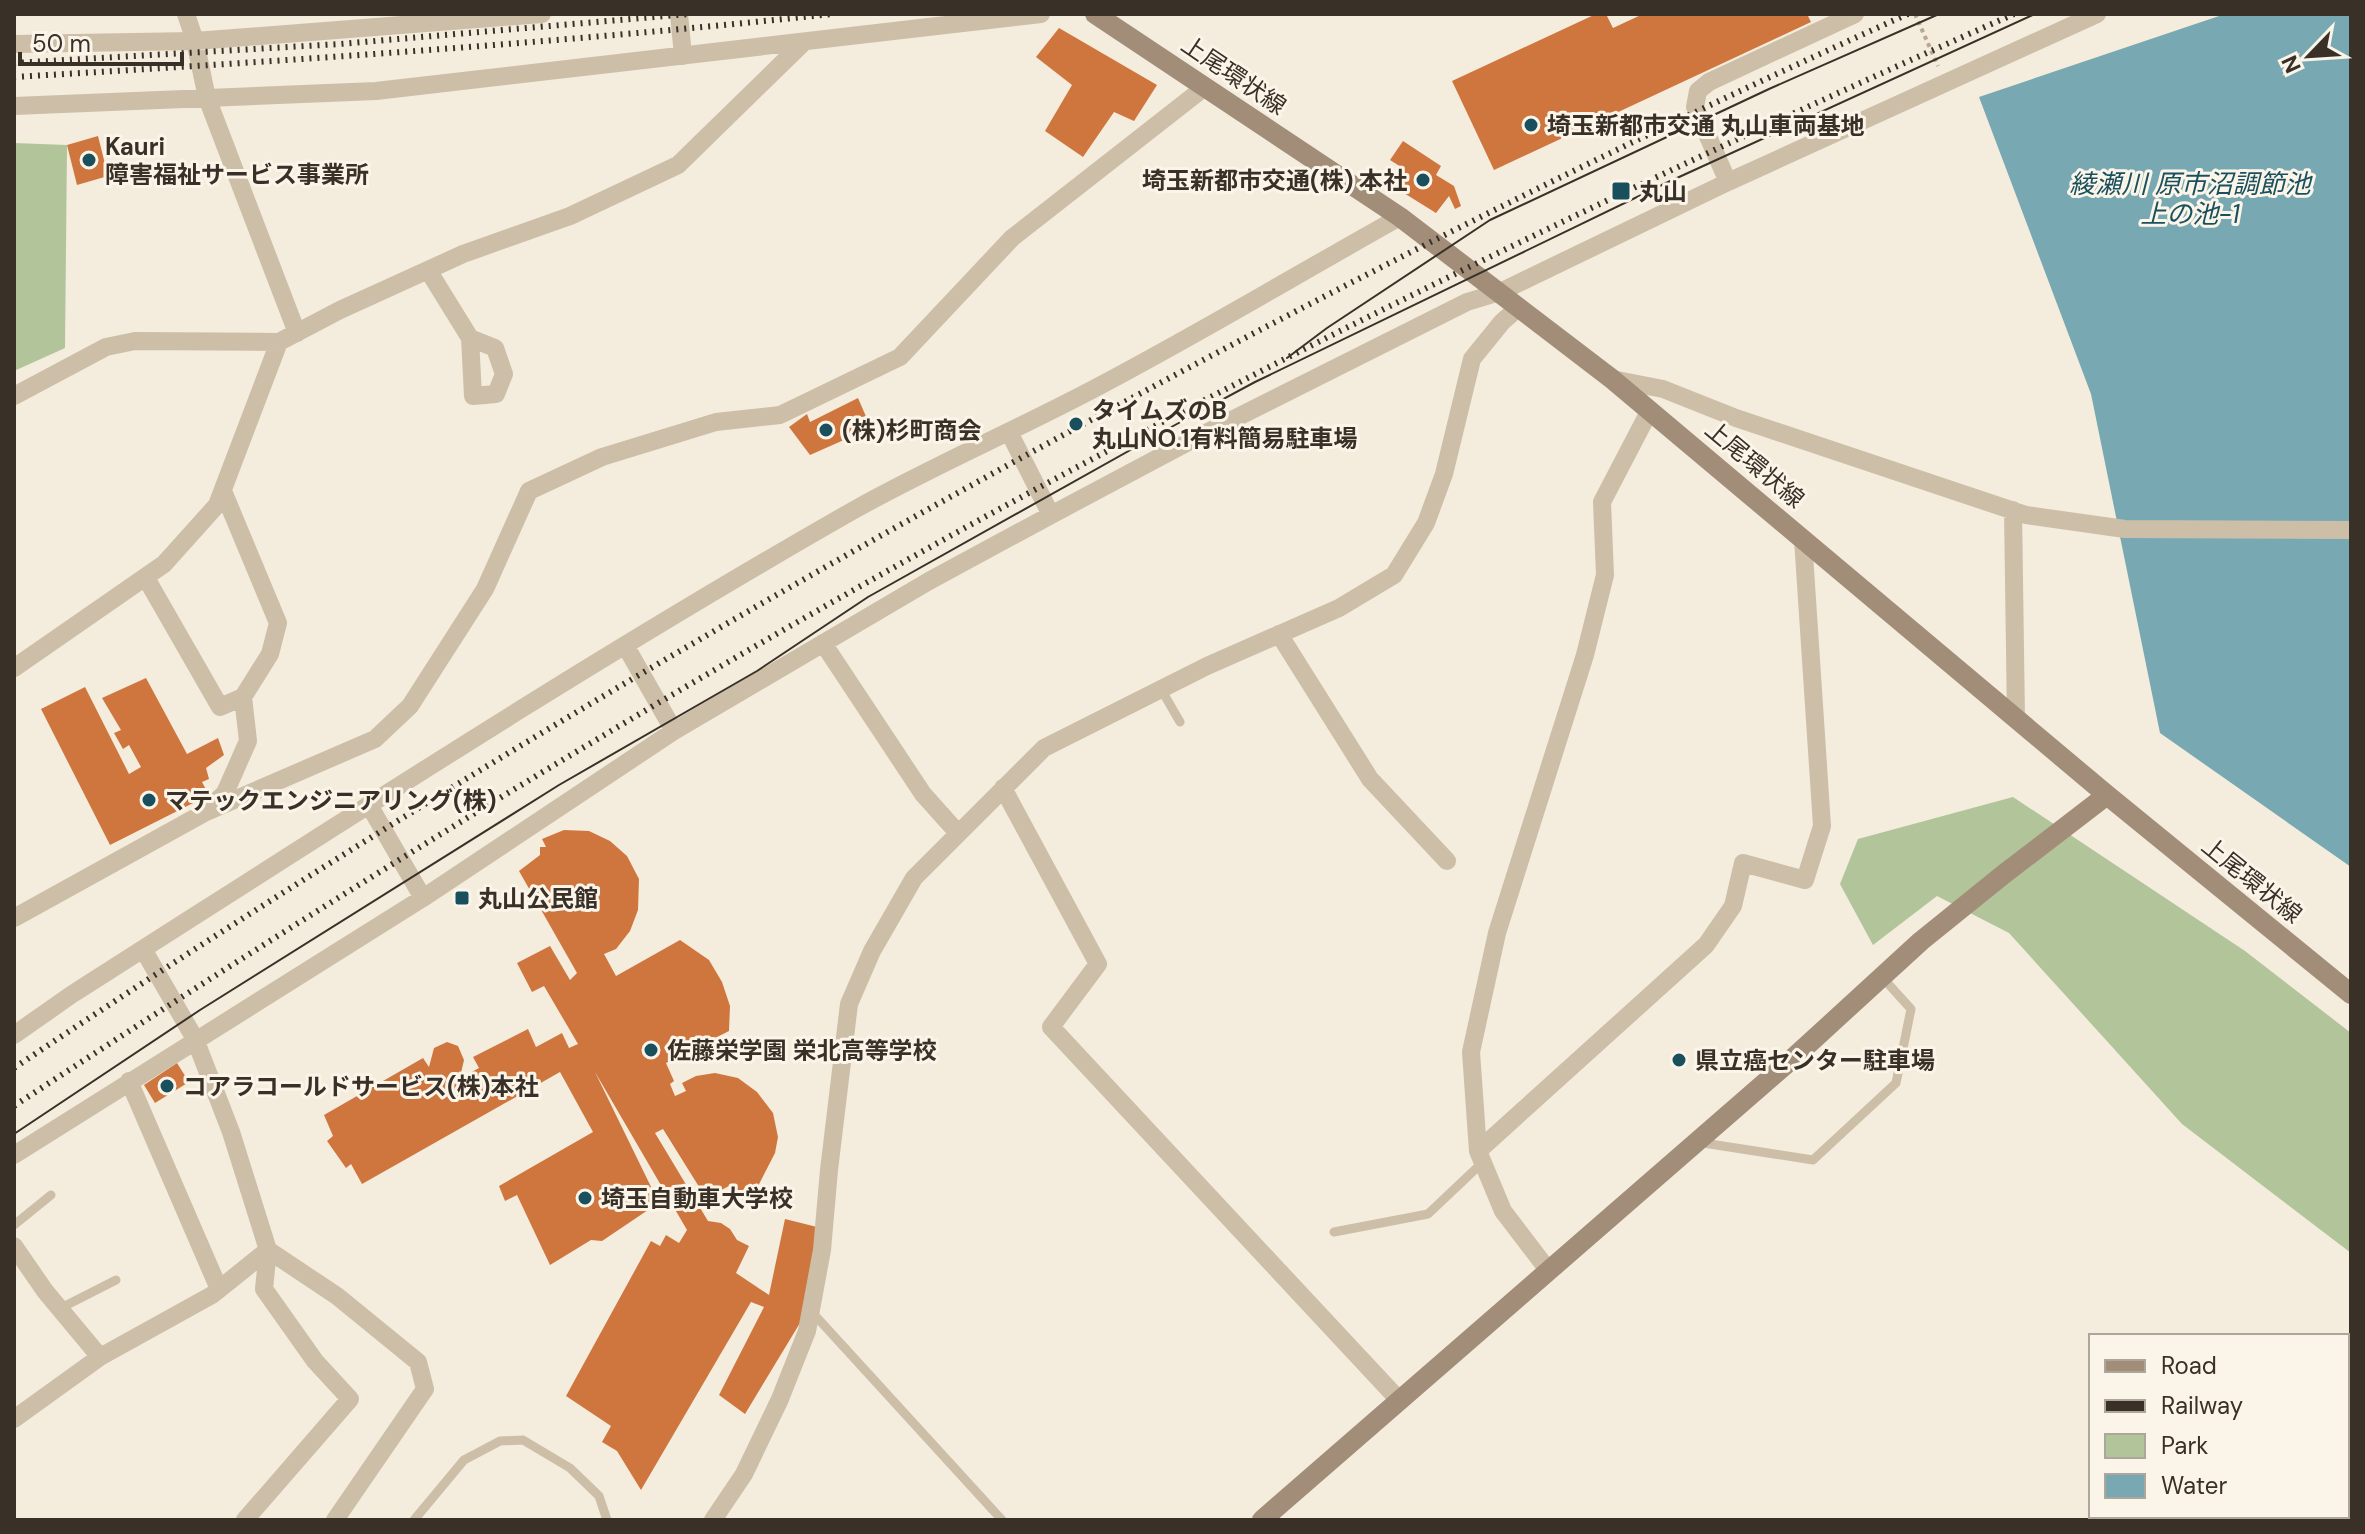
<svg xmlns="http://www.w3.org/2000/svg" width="2365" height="1534" viewBox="0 0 2365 1534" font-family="'DM Sans','Noto Sans JP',sans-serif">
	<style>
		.green { fill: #b1c49a }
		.water { fill: #78a9b3 }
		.building { fill: #cf763f }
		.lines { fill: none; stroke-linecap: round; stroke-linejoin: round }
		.path { stroke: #b9a891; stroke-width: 4; stroke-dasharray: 4 4; stroke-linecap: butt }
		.lane { stroke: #cdbea7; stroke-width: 9 }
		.street { stroke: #cdbea7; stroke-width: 18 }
		.secondary { stroke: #a18d78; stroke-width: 20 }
		.tram { stroke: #393028; stroke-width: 2 }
		.rail { stroke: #393028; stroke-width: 6; stroke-dasharray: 2 6; stroke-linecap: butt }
		.poi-dot { fill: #1a505e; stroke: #fbf5e9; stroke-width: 3 }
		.labels { text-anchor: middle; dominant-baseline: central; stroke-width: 6; stroke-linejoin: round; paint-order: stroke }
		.street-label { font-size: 24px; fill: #393028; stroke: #fbf5e9 }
		.poi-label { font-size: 24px; font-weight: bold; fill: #393028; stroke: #fbf5e9; text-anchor: start }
		.water-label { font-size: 26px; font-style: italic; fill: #1a505e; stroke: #fbf5e9 }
	</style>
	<rect width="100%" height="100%" fill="#f4ecdc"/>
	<!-- green -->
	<path class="green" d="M14 143 67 145 65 348 14 371Z
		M2013 797 2245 951 2351 1033V1253L2182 1124 2009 933 1937 896 1873 945 1840 884 1858 839Z"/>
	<!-- water -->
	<path class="water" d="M2225 14H2351V867L2160 733 2091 394 1979 97Z"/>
	<!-- building -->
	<path class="building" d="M1596 14H1606L1613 28 1643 14H1807L1811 22 1494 170 1452 81Z
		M1059 28 1157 85 1134 121 1114 112 1083 157 1045 131 1072 85 1036 57Z
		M98 136 108 176 77 185 67 145Z
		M1403 141 1441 166 1436 175 1454 186 1461 206 1455 209 1449 196 1436 213 1391 185 1401 167 1390 160Z
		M858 398 871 428 810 455 789 427 807 414 810 422Z
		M146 678 187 754 218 738 224 755 206 768 209 779 202 782 209 795 110 845 41 709 85 687 129 774 141 767 129 745 123 749 114 733 121 730 102 698Z
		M564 830 589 831 610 841 627 856 639 879 638 910 630 931 616 949 604 954 616 976 680 940 709 960 722 982 730 1006 729 1031 666 1063 674 1081 670 1084 675 1096 686 1091 682 1083 696 1076 715 1073 738 1078 757 1092 773 1113 778 1137 775 1153 756 1190 743 1200 739 1192 732 1196 729 1186 706 1198 663 1129 655 1133 708 1221 721 1223 730 1229 737 1240 749 1246 736 1273 769 1295 785 1219 817 1227 803 1318 745 1414 719 1395 764 1307 751 1302 641 1490 617 1451 602 1442 611 1426 566 1396 651 1241 660 1246 666 1235 679 1243 687 1230 595 1072 655 1195 651 1208 602 1241 591 1240 550 1265 517 1195 505 1201 499 1186 593 1132 560 1072 362 1184 351 1164 346 1168 327 1141 333 1136 324 1115 423 1058 429 1067 434 1048 447 1042 458 1046 464 1060 461 1073 446 1081 453 1082 479 1068 473 1057 528 1029 536 1047 562 1033 569 1048 578 1044 544 986 532 992 517 963 550 946 570 980 577 973 519 871 540 855V847H546L542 839Z
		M177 1063 189 1082 155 1103 144 1085Z"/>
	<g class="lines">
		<!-- path -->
		<path class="path" d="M1915 14 1938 66"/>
		<!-- lane -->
		<path class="lane" d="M1161 689 1180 722
			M1697 1142 1813 1160 1896 1083 1911 1009 1882 977
			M14 1225 51 1195
			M1334 1232 1428 1214 1483 1162
			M59 1309 116 1280
			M811 1311 1002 1520
			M414 1520 464 1460 500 1441 523 1440 570 1468 599 1496 607 1520"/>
		<!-- street -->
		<path class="street" d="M186 14 195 41 207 98 297 333
			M679 14 683 56
			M14 44 195 41 542 14
			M14 106 376 91 1041 14
			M1728 182 1695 107 1698 91 1709 82 1855 14
			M428 270 470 338 495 348 504 374 496 394 473 396 470 338
			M1612 379 1663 389 1736 418 2026 515 2125 529 2351 530
			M14 396 106 347 135 341 279 342 340 310 463 254 570 216 678 165 804 42
			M1009 432 1051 515
			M2013 510 2016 719
			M146 578 220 707 243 697 270 654 278 623 223 491
			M1279 634 1370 779 1447 861
			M823 643 923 794 957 832
			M625 645 674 731
			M14 668 164 564 217 505 279 342
			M1003 788 1098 964 1051 1027 1399 1400
			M369 805 423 898
			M204 813 375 739 410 706 485 589 529 491 602 457 716 422 780 415 900 357 1012 238 1205 87
			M14 918 204 813 225 793 248 741 243 697
			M143 949 195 1039 231 1132 268 1250 337 1296 418 1362 425 1389 335 1520
			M14 1035 71 995C330 830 587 662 854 510 929 468 1007 434 1082 395 1190 339 1294 276 1400 217
			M129 1081 219 1289
			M1478 1151 1706 945 1733 906 1743 863 1805 880 1822 826 1803 539
			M14 1155 423 898 674 731 929 581 1051 515 1190 441 1467 302 1500 292 1728 182 2097 14
			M14 1246 45 1291 100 1357
			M1548 1270 1503 1211 1478 1151 1471 1052 1497 933 1585 655 1605 575 1602 502 1650 410
			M14 1419 100 1357 212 1295 268 1250
			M245 1520 350 1399 315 1361 264 1289 268 1250
			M713 1520 744 1474 780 1399 807 1331 822 1250 829 1170 849 1004 872 951 914 878 1044 748 1207 666 1339 608 1394 575 1426 523 1444 474 1472 359 1502 322 1519 307"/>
		<!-- secondary -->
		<path class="secondary" d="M1095 14 1400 217 1612 379 2107 795 2351 994
			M2347 1477 2351 1469
			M1262 1520 1791 1060 1921 941 2004 874 2107 795
			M2331 1520 2332 1516"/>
		<!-- tram -->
		<path class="tram" d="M1287 358 1327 328 1490 220 1769 89 1939 14
			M14 1134 200 1010 559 785 757 671 868 597 1175 425 1255 382 1666 183 2035 14"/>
		<!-- rail -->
		<path class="rail" d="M14 63 340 44 689 14
			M14 77C287 61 560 43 832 14
			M14 1068C380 823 757 598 1145 391 1395 257 1649 130 1908 14
			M14 1106C340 892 672 687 1014 501 1341 324 1675 164 2014 14"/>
	</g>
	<!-- markers -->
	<g class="poi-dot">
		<circle cx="1531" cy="125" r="8"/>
		<circle cx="89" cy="160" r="8"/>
		<circle cx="1423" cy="180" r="8"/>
		<rect x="1611" y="181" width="20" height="20" rx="4"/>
		<circle cx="1076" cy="424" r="8"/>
		<circle cx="826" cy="430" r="8"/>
		<circle cx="149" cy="800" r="8"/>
		<rect x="454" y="890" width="16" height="16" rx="4"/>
		<circle cx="651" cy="1050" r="8"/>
		<circle cx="1679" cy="1060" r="8"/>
		<circle cx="167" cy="1086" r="8"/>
		<circle cx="585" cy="1198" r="8"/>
	</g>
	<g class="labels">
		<!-- street labels -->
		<g class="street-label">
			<text transform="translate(1234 75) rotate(34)">上尾環状線</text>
			<text transform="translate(1755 464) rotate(40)">上尾環状線</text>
			<text transform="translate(2252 880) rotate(39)">上尾環状線</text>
		</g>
		<!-- poi labels -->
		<g class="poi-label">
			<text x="1547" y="125">埼玉新都市交通 丸山車両基地</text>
			<text x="105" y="146">Kauri<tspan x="105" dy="28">障害福祉サービス事業所</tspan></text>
			<text x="1407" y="180" text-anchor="end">埼玉新都市交通(株) 本社</text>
			<text x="1639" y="191">丸山</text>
			<text x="1092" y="410">タイムズのB<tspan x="1092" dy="28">丸山NO.1有料簡易駐車場</tspan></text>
			<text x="842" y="430">(株)杉町商会</text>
			<text x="165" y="800">マテックエンジニアリング(株)</text>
			<text x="478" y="898">丸山公民館</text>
			<text x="667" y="1050">佐藤栄学園 栄北高等学校</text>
			<text x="1695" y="1060">県立癌センター駐車場</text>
			<text x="183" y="1086">コアラコールドサービス(株)本社</text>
			<text x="601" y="1198">埼玉自動車大学校</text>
		</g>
		<!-- water labels -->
		<g class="water-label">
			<text x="2190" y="184">綾瀬川 原市沼調節池<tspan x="2190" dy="30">上の池-1</tspan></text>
		</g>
	</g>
	<!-- border -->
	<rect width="2365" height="1534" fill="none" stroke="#393028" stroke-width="32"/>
	<!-- legend -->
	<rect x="2089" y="1334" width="260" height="184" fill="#fbf5e9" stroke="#ada69c" stroke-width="2"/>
	<rect x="2105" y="1360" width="40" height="12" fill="#a18d78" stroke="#ada69c" stroke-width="2"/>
	<text x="2161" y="1374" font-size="24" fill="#393028">Road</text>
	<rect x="2105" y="1400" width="40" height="12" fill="#393028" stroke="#ada69c" stroke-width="2"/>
	<text x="2161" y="1414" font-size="24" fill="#393028">Railway</text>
	<rect x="2105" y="1434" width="40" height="24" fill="#b1c49a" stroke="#ada69c" stroke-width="2"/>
	<text x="2161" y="1454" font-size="24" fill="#393028">Park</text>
	<rect x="2105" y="1474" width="40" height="24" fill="#78a9b3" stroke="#ada69c" stroke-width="2"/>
	<text x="2161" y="1494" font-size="24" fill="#393028">Water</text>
	<!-- north arrow -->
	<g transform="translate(2309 56) rotate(245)" stroke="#fbf5e9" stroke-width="6" paint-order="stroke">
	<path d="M0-6L14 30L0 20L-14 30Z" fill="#393028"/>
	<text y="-12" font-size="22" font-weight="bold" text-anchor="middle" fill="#393028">N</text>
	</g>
	<!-- scale -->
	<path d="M20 52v12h162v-12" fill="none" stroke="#393028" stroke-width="4"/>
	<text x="32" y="52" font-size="24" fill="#393028" stroke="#fbf5e9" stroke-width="6" paint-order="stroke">50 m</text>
</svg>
